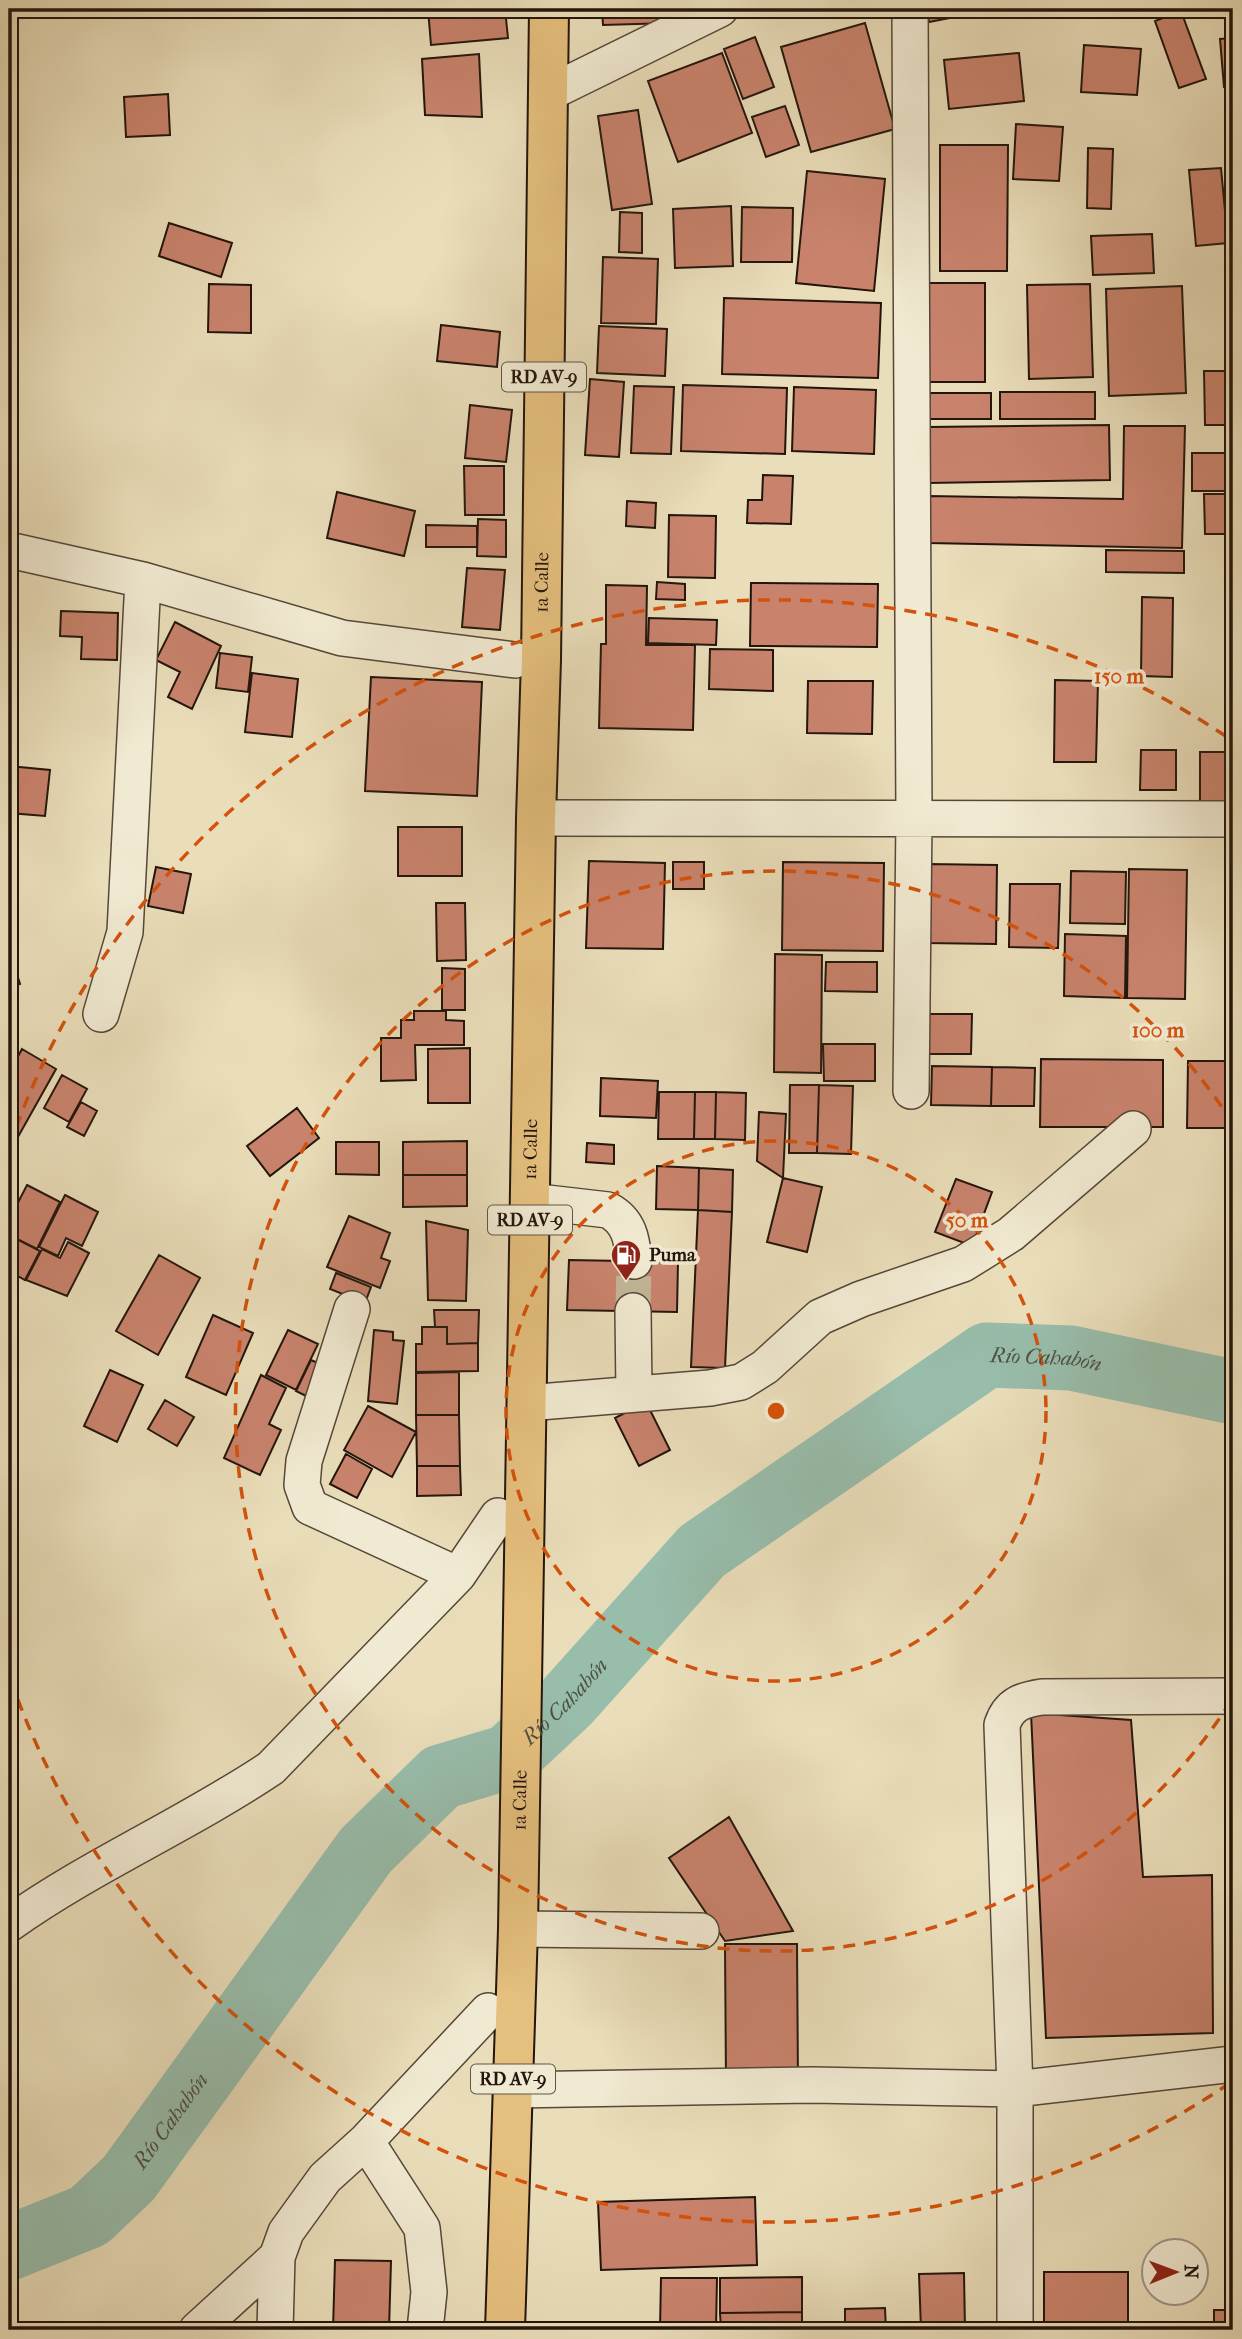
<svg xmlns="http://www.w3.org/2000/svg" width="1242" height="2339" viewBox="0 0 1242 2339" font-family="'IM FELL French Canon',serif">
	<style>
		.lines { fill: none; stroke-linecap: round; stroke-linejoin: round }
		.river { stroke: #98bdab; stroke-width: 65 }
		.building { fill: #c9836d; stroke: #23150c; stroke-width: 2 }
		.minor-tunnel { stroke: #c2b697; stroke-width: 35; stroke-dasharray: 35 18; stroke-linecap: butt }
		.minor-casing { stroke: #554738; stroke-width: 38 }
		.major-casing { stroke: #23150c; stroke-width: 42 }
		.minor { stroke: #f1ead2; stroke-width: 35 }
		.major { stroke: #e5bf7d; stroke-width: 38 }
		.ring { fill: none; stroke: #d4520c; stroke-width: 3.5; stroke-dasharray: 12 9 }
		.labels { text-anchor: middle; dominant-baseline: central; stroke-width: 7; stroke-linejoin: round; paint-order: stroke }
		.shield { fill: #f1ead2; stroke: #615547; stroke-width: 2 }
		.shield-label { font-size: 18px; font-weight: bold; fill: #23150c }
		.street-label { font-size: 19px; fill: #23150c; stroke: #f1ead2 }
		.poi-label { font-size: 19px; font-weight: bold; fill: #23150c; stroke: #f1ead2; text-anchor: start }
		.water-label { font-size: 21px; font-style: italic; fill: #4c5044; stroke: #f1ead2 }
		.centre { fill: #d4520c; stroke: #f1ead2; stroke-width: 3.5 }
		.ring-label { font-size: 21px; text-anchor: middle; font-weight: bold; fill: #d4520c; stroke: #f1ead2; stroke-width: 7; stroke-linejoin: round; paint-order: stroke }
	</style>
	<rect width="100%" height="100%" fill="#eadeba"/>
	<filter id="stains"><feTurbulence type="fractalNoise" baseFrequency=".00286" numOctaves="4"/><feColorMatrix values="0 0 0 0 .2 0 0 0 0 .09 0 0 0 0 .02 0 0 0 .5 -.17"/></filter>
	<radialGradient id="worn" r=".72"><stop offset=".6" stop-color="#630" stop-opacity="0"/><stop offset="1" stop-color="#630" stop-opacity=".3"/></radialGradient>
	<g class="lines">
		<!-- river -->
		<path class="river" id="s1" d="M9 2248 89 2216 129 2178 366 1850 441 1777 508 1757 567 1702 702 1551 987 1355 1071 1358 1233 1392"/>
	</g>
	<!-- building -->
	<path class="building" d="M428 9H505L508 38 431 45Z
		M602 9H669L670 23 603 25Z
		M926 9H954L955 17 929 22Z
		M1181 11 1206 79 1179 88 1155 21Z
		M865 23 895 129 811 152 781 47Z
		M755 37 774 87 743 99 724 49Z
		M1233 38V86L1224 87 1220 39Z
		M1084 45 1141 49 1137 95 1081 92Z
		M722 53 752 133 678 162 648 81Z
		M1019 53 1024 101 949 109 944 60Z
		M479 54 482 117 425 115 422 59Z
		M168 94 170 135 126 137 124 97Z
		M785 106 799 145 766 157 752 117Z
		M638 110 652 204 612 210 598 116Z
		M1016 124 1063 127 1059 181 1013 179Z
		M940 145H1008L1007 271H940Z
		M1088 148 1113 149 1111 209 1087 208Z
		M1221 168 1228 243 1196 246 1189 170Z
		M807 171 885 179 874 291 796 283Z
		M731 206 733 266 675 268 673 209Z
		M742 207 793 208 792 262H741Z
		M620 212 642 213V253L619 252Z
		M169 223 232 243 221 277 159 256Z
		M1152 234 1154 273 1093 275 1091 236Z
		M603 257 658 259 656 324 601 323Z
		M920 283H985V382H921Z
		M209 284 251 285V333L208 332Z
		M1090 284 1093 377 1029 379 1027 285Z
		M1182 286 1186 393 1109 396 1106 289Z
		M724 298 881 303 878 378 722 374Z
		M441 325 500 332 497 367 437 361Z
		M599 326 667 329 665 376 597 373Z
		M1204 371H1233V425H1205Z
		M590 379 624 382 619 457 585 455Z
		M683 385 787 388 785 454 681 451Z
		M634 386 674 387 671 454 631 453Z
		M794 387 876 390 874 454 792 451Z
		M1000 392H1095V419H1000Z
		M925 393H991V419H925Z
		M470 405 512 410 506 462 465 458Z
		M1109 425 1110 480 928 483 927 427Z
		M1124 426H1185L1182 548 928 543 929 496 1123 499Z
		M1192 453H1233V491H1192Z
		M464 466H504V515H465Z
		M763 475 793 476 791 524 747 523 748 500H762Z
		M337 492 415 511 404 556 327 538Z
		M1204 494H1233V534H1205Z
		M627 501 656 503 655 528 626 526Z
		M669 515 716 516 715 578 668 577Z
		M478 519 506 520V557L477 556Z
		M426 525 477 526V547H426Z
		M1106 550 1184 551V573L1106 572Z
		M467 568 505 570 500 630 462 627Z
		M657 582 685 584V600L656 599Z
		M751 583 878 584 877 647 750 646Z
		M606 585 647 586 646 645H695L693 730 599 728 601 644H606Z
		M1142 597 1173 598 1172 677 1141 676Z
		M61 611 118 613 117 660 81 659 82 637 60 636Z
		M649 618 717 620 716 645 648 643Z
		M175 622 221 646 192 709 168 697 180 672 156 660Z
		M710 649 773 650V691L709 689Z
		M220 653 252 657 248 692 216 688Z
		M252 673 298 679 292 737 245 732Z
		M371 677 482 682 477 796 365 791Z
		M1055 680 1098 681 1096 762H1054Z
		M808 681H873L872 734 807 733Z
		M1141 750H1176V790H1140Z
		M1200 752H1233V815L1200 814Z
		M9 766 50 770 45 816 9 813Z
		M398 827H462V876H398Z
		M589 861 665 863 663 949 586 948Z
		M673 862H704V889H673Z
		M783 862 884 863 883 951 782 950Z
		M927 864 997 865 996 944 926 943Z
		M156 867 191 874 183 913 148 906Z
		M1129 869 1187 870 1185 999 1127 998Z
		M1071 871 1126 872 1125 924 1070 923Z
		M1010 884H1060L1058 948 1009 947Z
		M436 903H465L466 960 437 961Z
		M1065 934 1126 936 1125 998 1064 996Z
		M9 950 20 984 9 988Z
		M775 954 822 955 821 1073 774 1072Z
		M826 962H877V992L825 991Z
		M442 968 465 969V1010H442Z
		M414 1011H446V1020L464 1021V1045H415L416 1080 381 1081V1038H401V1020H414Z
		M920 1014H972L971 1054H920Z
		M823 1044H875V1081H824Z
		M470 1048V1103H428V1049Z
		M22 1049 56 1069 9 1153V1073Z
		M1041 1059 1163 1060V1127H1040Z
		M1188 1061H1233V1128H1187Z
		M932 1066 992 1067 991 1106 931 1105Z
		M992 1067 1035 1068 1034 1106H991Z
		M62 1075 87 1089 69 1122 44 1108Z
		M601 1078 658 1081 656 1118 600 1116Z
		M790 1085H819L817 1153H789Z
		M819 1085 853 1086 851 1154 817 1153Z
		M659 1092H695L694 1139H658Z
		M695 1092H716L715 1139H694Z
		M716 1092 746 1093 745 1140 715 1139Z
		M81 1102 97 1111 84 1136 67 1127Z
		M297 1108 319 1138 270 1176 247 1146Z
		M759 1112 786 1114 783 1178 757 1161Z
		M467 1141V1175H403V1142Z
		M336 1142H379V1175L336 1174Z
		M587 1143 614 1145V1164L586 1162Z
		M657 1166 699 1168 698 1210 656 1209Z
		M699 1168 733 1170 732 1212 698 1210Z
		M403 1175H467V1206L403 1207Z
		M783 1178 822 1187 807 1252 767 1242Z
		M956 1179 992 1192 972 1246 935 1232Z
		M27 1185 60 1202 37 1249 9 1235V1220Z
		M65 1195 98 1212 82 1246 66 1238 58 1256 39 1247Z
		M698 1210 732 1212 725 1368 691 1367Z
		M349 1216 390 1233 381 1258 390 1261 380 1288 327 1267Z
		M426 1221 468 1230 466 1301 428 1300Z
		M9 1235 40 1251 25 1280 9 1271Z
		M68 1242 89 1253 67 1296 26 1280 42 1249 60 1258Z
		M159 1255 200 1278 158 1355 116 1331Z
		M569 1260 678 1262 677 1312 567 1310Z
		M336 1273 371 1287 365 1303 330 1289Z
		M434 1310H479L478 1343 447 1344V1327H435Z
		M213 1315 253 1333 226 1395 186 1377Z
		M422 1327H447V1344L478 1343V1371L416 1372V1344H422Z
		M288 1330 318 1344 296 1390 266 1375Z
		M374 1330 393 1332V1340L404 1341 397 1404 368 1401Z
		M311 1360 329 1368 314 1400 296 1391Z
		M110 1370 143 1385 117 1442 84 1426Z
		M459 1372V1415H416V1373Z
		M261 1375 286 1388 269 1424 281 1430 260 1475 224 1458Z
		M165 1400 194 1417 177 1446 148 1429Z
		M646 1402 670 1450 639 1466 615 1418Z
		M368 1406 416 1432 392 1477 344 1450Z
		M416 1415H459L460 1466H417Z
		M346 1454 372 1469 357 1498 330 1484Z
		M417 1466H460L461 1495 417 1496Z
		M1031 1713 1131 1720 1143 1877 1212 1875 1213 2033 1046 2038Z
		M729 1817 793 1931 725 1941 669 1858Z
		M725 1944H797L798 2083H726Z
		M755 2197 757 2265 601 2270 598 2202Z
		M335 2260 391 2261 389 2330H333Z
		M1044 2272H1128V2330H1044Z
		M964 2273 965 2330H921L919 2274Z
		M802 2277V2312L720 2313V2278Z
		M661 2278H717L716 2330 660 2329Z
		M885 2308 886 2330H845V2309Z
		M1214 2310H1233V2330H1214Z
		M802 2312V2330H721L720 2313Z"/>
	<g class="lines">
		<!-- minor-tunnel -->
		<path class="minor-tunnel" d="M633 1311 634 1261"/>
		<!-- minor casing -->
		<g class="minor-casing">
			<path id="minor" d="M910 9 914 819 911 1091
				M547 94 720 9
				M9 550 143 580 342 638 515 660
				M536 818 1233 819
				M101 1014 125 932 143 580
				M530 1201 608 1210C629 1221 632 1239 634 1261
				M352 1309 304 1461 302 1485 310 1507 458 1575
				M633 1311 634 1394
				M527 1403 710 1388 741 1382 765 1367 820 1317 861 1299 963 1264 1011 1234 1133 1129
				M9 1924C92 1865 186 1825 271 1768L458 1575 498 1516
				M518 1929 701 1931
				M513 2090 813 2085 1015 2089 1233 2064
				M366 2141 422 2228 429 2292 425 2330
				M197 2330 277 2257
				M275 2330 277 2257 286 2232 325 2178 366 2141 488 2011
				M1015 2330V2089L1002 1725C1009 1704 1022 1700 1042 1697L1233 1696"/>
		</g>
		<!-- major casing -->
		<g class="major-casing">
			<g id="major">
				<path id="s2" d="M505 2330 518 1929 536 818 541 660 549 9"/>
			</g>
		</g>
		<!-- minor -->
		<use href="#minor" class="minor"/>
		<!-- major -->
		<use href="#major" class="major"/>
	</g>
	<!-- distance rings -->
	<g class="ring">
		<circle cx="776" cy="1411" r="270"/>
		<path d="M1231 1701A540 540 0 1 1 1231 1121"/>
		<path d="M1230 2083A811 811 0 0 1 9 1675M9 1147A811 811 0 0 1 1230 739"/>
	</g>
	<!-- icons -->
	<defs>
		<g id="fuel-pin" transform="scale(1.575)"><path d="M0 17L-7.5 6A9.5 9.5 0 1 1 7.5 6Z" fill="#8f2418" stroke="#f1ead2"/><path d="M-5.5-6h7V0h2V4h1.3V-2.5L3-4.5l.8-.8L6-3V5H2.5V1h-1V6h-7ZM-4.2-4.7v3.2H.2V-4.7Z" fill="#fff"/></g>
	</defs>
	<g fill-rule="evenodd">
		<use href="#fuel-pin" x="626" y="1255"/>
	</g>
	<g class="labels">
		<!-- shield labels -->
		<g class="shield">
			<rect x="502" y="362.5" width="84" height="29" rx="5"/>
			<rect x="488" y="1205.5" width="84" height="29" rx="5"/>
			<rect x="471" y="2064.5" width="84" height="29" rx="5"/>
		</g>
		<g class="shield-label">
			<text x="544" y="377">RD AV-9</text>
			<text x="530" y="1220">RD AV-9</text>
			<text x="513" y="2079">RD AV-9</text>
		</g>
		<!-- street labels -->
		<g class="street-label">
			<text stroke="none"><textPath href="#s2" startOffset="1748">1a Calle</textPath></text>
			<text stroke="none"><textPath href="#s2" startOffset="1181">1a Calle</textPath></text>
			<text stroke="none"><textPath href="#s2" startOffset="530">1a Calle</textPath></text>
		</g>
		<!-- poi labels -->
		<g class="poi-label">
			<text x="649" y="1255">Puma</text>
		</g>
		<!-- water labels -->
		<g class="water-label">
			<text stroke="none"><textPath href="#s1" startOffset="1409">Río Cahabón</textPath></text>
			<text stroke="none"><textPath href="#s1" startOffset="800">Río Cahabón</textPath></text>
			<text stroke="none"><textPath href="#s1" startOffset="212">Río Cahabón</textPath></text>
		</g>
	</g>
	<circle cx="776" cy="1411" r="10" class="centre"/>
	<g class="ring-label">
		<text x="1119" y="683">150 m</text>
		<text x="1158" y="1037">100 m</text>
		<text x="967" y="1227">50 m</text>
	</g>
	<!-- margin -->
	<rect width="1242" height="2339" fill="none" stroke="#eadeba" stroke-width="35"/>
	<rect x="10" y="10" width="1221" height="2318" fill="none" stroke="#23150c" stroke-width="3.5"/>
	<rect x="18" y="18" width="1207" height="2304" fill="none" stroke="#23150c" stroke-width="2"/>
	<!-- north arrow -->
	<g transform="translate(1175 2272) rotate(89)"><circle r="33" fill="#f1ead2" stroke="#9f9583" stroke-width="2"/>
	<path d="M0-5L12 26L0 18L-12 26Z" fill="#8f2418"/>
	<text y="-10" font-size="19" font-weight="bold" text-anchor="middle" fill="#23150c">N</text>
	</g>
	<rect width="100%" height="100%" filter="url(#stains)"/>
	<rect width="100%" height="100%" fill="url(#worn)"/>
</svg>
